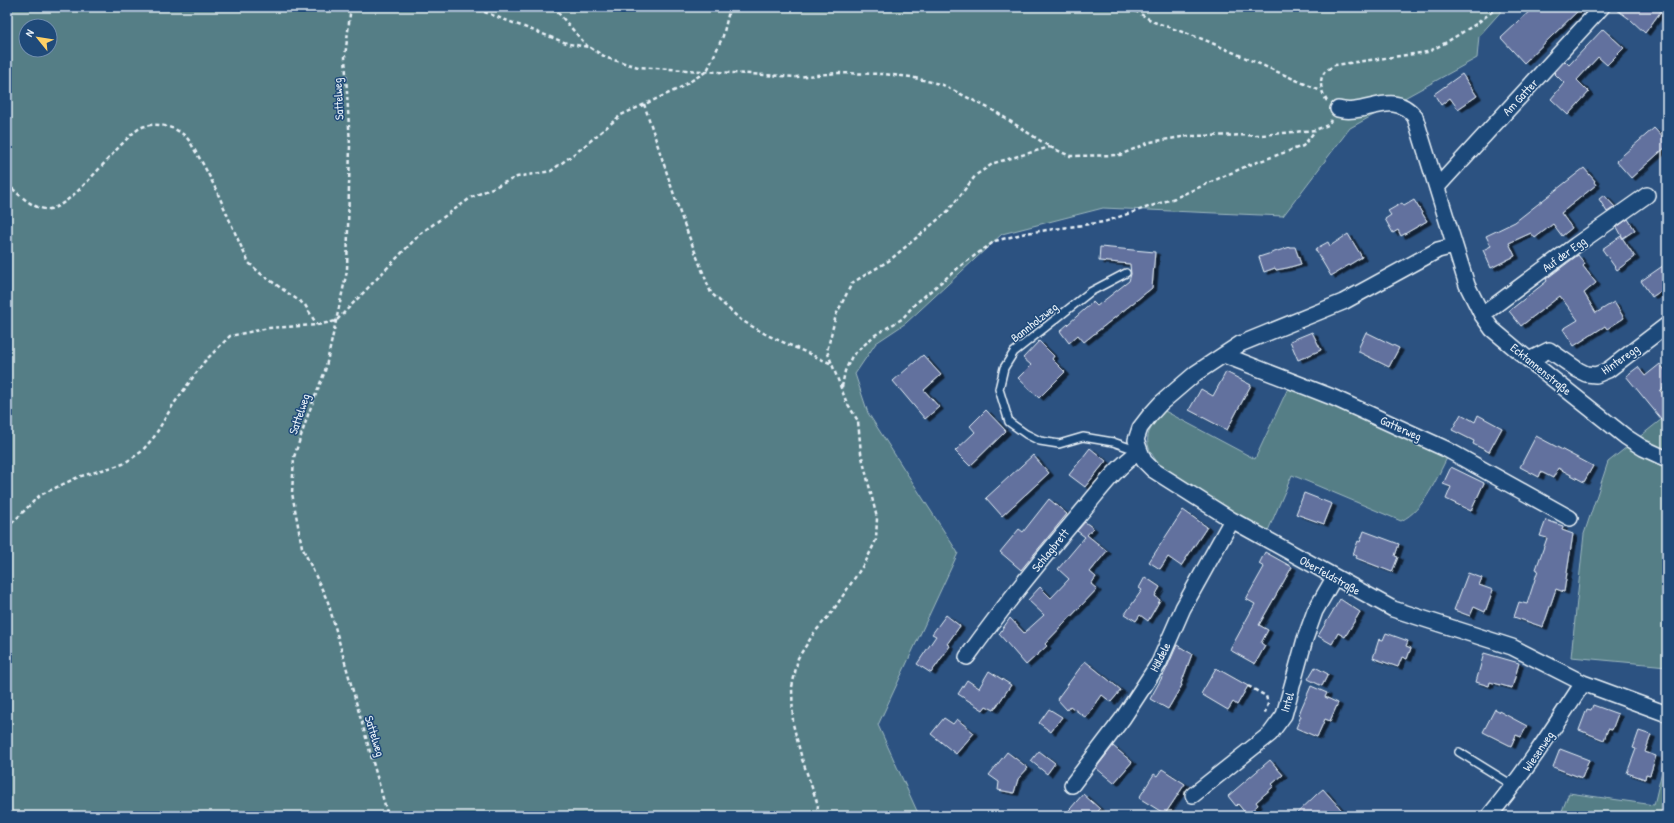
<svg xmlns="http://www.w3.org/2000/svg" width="1674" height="823" viewBox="0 0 1674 823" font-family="'Patrick Hand',sans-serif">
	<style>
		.green { fill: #547e86; stroke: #9eb8bf; fill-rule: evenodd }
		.building { fill: #62719e; stroke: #e8f1f8; filter: url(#shadow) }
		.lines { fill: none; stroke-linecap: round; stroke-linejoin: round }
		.service-casing { stroke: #e8f1f8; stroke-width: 10 }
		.minor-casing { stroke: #e8f1f8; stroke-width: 18 }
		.path { stroke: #e8f1f8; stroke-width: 2.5; stroke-dasharray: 4 3; stroke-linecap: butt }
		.service { stroke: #1f4a7a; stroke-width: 7 }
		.minor { stroke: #1f4a7a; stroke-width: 15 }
		.labels { text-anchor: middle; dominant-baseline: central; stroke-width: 3; stroke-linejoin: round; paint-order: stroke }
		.street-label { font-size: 12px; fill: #e8f1f8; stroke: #1f4a7a }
	</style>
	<defs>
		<filter id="shadow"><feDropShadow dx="4.5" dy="2.5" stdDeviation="0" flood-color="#0009"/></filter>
	</defs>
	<rect width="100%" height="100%" fill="#2c5281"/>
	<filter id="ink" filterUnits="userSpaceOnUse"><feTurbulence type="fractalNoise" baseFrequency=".025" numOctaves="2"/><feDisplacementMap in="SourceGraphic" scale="8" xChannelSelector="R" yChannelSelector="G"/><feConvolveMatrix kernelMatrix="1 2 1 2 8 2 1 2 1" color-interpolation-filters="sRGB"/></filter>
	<g filter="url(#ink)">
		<!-- green -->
		<path class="green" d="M7 7H1505L1479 36 1477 58 1350 128 1283 216 1103 208 1002 234 906 323 876 343 855 374 868 413 958 553 878 725 917 811 926 816H7ZM26 26H50V50H26Z
			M1289 386 1448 456C1436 479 1425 509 1401 521L1292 475 1267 533 1169 475C1158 463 1143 449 1149 432 1152 424 1159 417 1163 410L1255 459Z
			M1667 415V666L1571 657 1584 534 1608 462Z
			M1667 750V816H1560L1569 793 1654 805Z"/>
		<!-- building -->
		<path class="building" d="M1534 7H1582L1524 63 1501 38Z
			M1613 7H1664L1645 33 1631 20Z
			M1603 29 1624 48 1607 65 1598 57 1577 80 1589 92 1568 115 1551 99 1564 83 1554 73 1565 61 1569 65Z
			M1462 74 1477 96 1458 109 1450 98 1441 105 1434 94Z
			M1654 128 1667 142V146L1631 178 1616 161Z
			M1584 168 1595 181 1594 182 1596 185 1561 213 1572 228 1562 236 1553 224 1535 238 1531 233 1509 243 1515 256 1491 268 1483 250 1491 246 1486 236 1515 222Z
			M1604 195 1615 207 1607 212 1599 199Z
			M1414 200 1427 221 1401 236 1398 230 1393 233 1385 219 1391 215 1388 211 1402 203 1404 206Z
			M1628 219 1635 230 1623 238 1617 227Z
			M1348 234 1362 257 1331 276 1315 249 1328 242 1330 246Z
			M1621 236 1635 257 1617 270 1602 249Z
			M1100 247 1155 252 1152 288 1084 342 1078 335 1069 343 1060 331 1093 302 1097 306 1129 281 1131 274 1130 264 1099 261Z
			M1290 247H1295L1301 264 1287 268 1276 270 1275 268 1264 272 1259 257Z
			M1578 255 1585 264 1583 266 1596 283 1584 293 1596 313 1614 302 1624 318 1607 329 1605 326 1574 346 1563 329 1578 320 1560 296 1521 326 1509 311 1547 281 1546 279Z
			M1667 263V287L1652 297 1641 281Z
			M1312 332 1321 350 1298 360 1290 341Z
			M1366 332 1399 348 1389 367 1359 352V347Z
			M1039 341 1054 356 1052 359 1065 372 1039 398 1018 378 1031 365 1023 358Z
			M923 355 941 375 924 390 939 407 925 419 893 381Z
			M1660 364 1667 373V385L1660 391 1667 399V426L1626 376 1638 367 1645 376Z
			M1226 372 1251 385 1227 430 1189 410 1201 389 1213 396Z
			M986 410 1006 431 970 466 955 451 975 432 970 426Z
			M1461 414 1475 422 1478 415 1502 428 1489 452 1473 444 1474 441 1452 430Z
			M1536 436 1593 466 1584 482 1558 468 1553 478 1541 472 1539 477 1520 467Z
			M1090 448 1106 461 1085 487 1069 475Z
			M1033 455 1049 473 1002 516 986 498Z
			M1451 467 1484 483 1471 511 1446 499 1451 487 1443 484Z
			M1304 493 1332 504 1324 524 1296 514Z
			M1049 499 1067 514 1021 570 1000 552 1019 529 1023 532Z
			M1183 510 1207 527 1181 566 1168 557 1160 569 1149 562Z
			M1546 520 1563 526 1562 530 1573 534 1564 592 1556 589 1543 627 1514 617 1519 602 1527 604 1538 570 1536 569 1547 538 1540 536Z
			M1085 522 1093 528 1087 535 1107 551 1090 572 1096 577 1091 584 1097 589 1045 644 1047 646 1026 665 999 634 1010 618 1024 633 1044 615 1028 600 1040 587 1051 598 1069 579 1058 569 1085 537 1077 531Z
			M1364 531 1399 544 1395 556 1398 557 1392 572 1356 558 1357 556 1353 554 1358 541 1360 542Z
			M1265 552 1292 567 1259 625 1268 630 1261 643 1265 646 1255 664 1230 650 1255 604 1246 599 1264 567 1259 564Z
			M1468 573 1482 578 1479 585 1493 590 1485 612 1474 607 1470 616 1454 610Z
			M1145 577 1160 587 1155 596 1160 600 1148 621 1140 615 1136 621 1125 614 1142 590 1139 588Z
			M1340 599 1360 612 1345 637 1338 633 1332 644 1318 636Z
			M946 615 960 626 947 644 950 646 931 673 917 664 936 636 932 634Z
			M1386 633 1408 641 1406 646 1411 648 1407 659 1402 657 1398 667 1373 658 1379 639 1383 640Z
			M1177 645 1192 654 1181 684 1182 685 1168 709 1150 699 1165 672Z
			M1484 653 1519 663 1512 688 1490 682 1489 686 1476 682Z
			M1085 661 1121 690 1111 702 1102 695 1086 718 1070 706 1067 710 1057 699Z
			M1315 667 1328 674 1322 686 1308 679Z
			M1216 668 1248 686 1237 705 1233 702 1228 710 1201 694Z
			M989 671 1011 685 994 710 986 706 983 710 958 694 967 680 979 688Z
			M1311 686 1327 693 1325 697 1338 703 1330 721 1325 719 1317 737 1296 728 1301 716 1299 715 1301 709Z
			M1593 705 1618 714 1612 730 1608 729 1604 740 1579 730 1587 709 1591 710Z
			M1049 709 1062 717 1051 732 1039 723Z
			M1495 709 1527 726 1521 737 1516 735 1511 746 1483 732Z
			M944 718 953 724 957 719 974 733 956 754 931 734Z
			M1639 731 1651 735 1645 752 1656 756 1650 775 1646 774 1645 779 1627 773 1636 749 1633 748Z
			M1113 746 1132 762 1114 783 1096 768Z
			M1560 749 1589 760 1582 778 1553 767Z
			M1039 751 1055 763 1047 774 1031 761Z
			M1007 752 1028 768 1018 779 1014 793 998 790 999 782 989 775Z
			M1270 760 1283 775 1272 784 1274 786 1256 802 1258 805 1247 815 1238 804 1236 806 1228 796Z
			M1162 769 1185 784 1165 814 1139 798 1154 774 1157 776Z
			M1323 789 1347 816H1294L1317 794Z
			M1083 794 1100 809 1094 816H1064Z"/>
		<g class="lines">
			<!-- service casing -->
			<g class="service-casing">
				<path id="service" d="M1126 273 1090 292 1014 352 1004 368 999 389 1009 422 1026 434 1040 441 1059 444 1083 437 1113 442 1139 451
					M1459 752 1514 786"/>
			</g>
			<!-- minor casing -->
			<g class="minor-casing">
				<path id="minor" d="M1338 109C1365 117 1393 88 1415 117L1467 285 1482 315 1492 329 1529 360 1626 437 1643 448 1667 459
					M1438 186 1602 7
					M1454 246 1438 250 1343 302 1240 344 1196 373 1161 403 1150 415 1140 428 1136 440 1140 451 1144 461 1153 470 1232 520 1393 609 1512 647 1583 683 1667 714
					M1482 315 1576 245 1647 195
					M1224 355 1332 397 1446 449 1570 518
					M1529 360 1549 350 1578 370 1586 374 1596 375 1608 370 1667 325
					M967 657C1002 608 1040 561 1079 515 1098 493 1115 468 1140 451
					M1072 785 1123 718 1159 663 1183 608 1232 520
					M1193 795 1270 734 1284 715 1305 639 1315 611 1334 578
					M1489 816C1524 774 1553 729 1583 683"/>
			</g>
			<!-- path -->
			<path class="path" d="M353 7 350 14 345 57 350 145 347 271 325 371 309 412 294 457 292 493 302 547 328 602 388 816
				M471 7 569 44 589 47 607 58 638 67 797 77 837 73 884 74 911 77 943 85 996 112 1050 147 1070 156 1120 155 1150 142 1188 136 1262 135 1315 130 1328 125 1331 120
				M553 7 588 47
				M1129 7 1154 22 1205 40 1321 91
				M1327 101C1322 94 1318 81 1324 73 1326 70 1332 67 1335 65L1428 52 1445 43 1476 24 1498 7
				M644 104 681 216 711 293 741 320 767 335 832 364
				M7 184C18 193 30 207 45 209 70 213 117 142 140 128 154 121 174 126 185 136 190 140 193 148 197 154 218 188 231 227 249 263L261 274 305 305 317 325
				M842 387 845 371 852 356 875 335 902 319 915 304 963 264 995 241 1026 233 1104 222 1175 198 1249 165 1303 146 1315 131
				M7 528 40 495 78 477 123 464 141 452 154 437 173 405 204 362 230 336 269 328 317 325 336 321 421 233 472 197 517 177 551 171 582 148 621 115 678 89 707 71 723 36 730 7
				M1248 686 1266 696 1268 704 1264 715
				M817 816 818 805 802 759 793 724 792 687 798 658 814 633 832 612 866 561 876 540 877 518 861 453 858 421 846 401 827 351 836 315 852 283 890 260 948 211 976 175 994 163 1050 147"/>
			<!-- service -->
			<use href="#service" class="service"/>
			<!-- minor -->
			<use href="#minor" class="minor"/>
		</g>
	</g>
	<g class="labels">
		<!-- street labels -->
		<g class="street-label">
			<text transform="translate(1520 97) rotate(-47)">Am Gatter</text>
			<text transform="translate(338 99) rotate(-93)">Sattelweg</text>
			<text transform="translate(1564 254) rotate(-36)">Auf der Egg</text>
			<text transform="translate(1034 322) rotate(-38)">Bannholzweg</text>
			<text transform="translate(1620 359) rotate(-35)">Hinteregg</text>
			<text transform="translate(1541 369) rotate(39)">Ecktannenstraße</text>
			<text transform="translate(299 414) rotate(-71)">Sattelweg</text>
			<text transform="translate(1401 428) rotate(24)">Gatterweg</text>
			<text transform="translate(1050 550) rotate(-51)">Schlagbrett</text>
			<text transform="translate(1330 575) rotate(29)">Oberfeldstraße</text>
			<text transform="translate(1160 657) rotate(-63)">Häldele</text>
			<text transform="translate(1287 702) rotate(-73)">Intel</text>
			<text transform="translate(375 736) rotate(73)">Sattelweg</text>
			<text transform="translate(1538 751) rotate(-56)">Wiesenweg</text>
		</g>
	</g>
	<!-- margin -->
	<rect width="1674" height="823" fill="none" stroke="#1f4a7a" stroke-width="24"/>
	<rect x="12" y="12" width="1650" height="799" fill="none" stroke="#e8f1f8" stroke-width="1.5" filter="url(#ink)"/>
	<!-- north arrow -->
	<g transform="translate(38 38) rotate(300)"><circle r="19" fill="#1f4a7a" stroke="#6f8dac"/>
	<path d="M0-3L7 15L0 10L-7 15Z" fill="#ffd166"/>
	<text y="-6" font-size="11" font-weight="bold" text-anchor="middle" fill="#e8f1f8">N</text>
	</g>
</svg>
